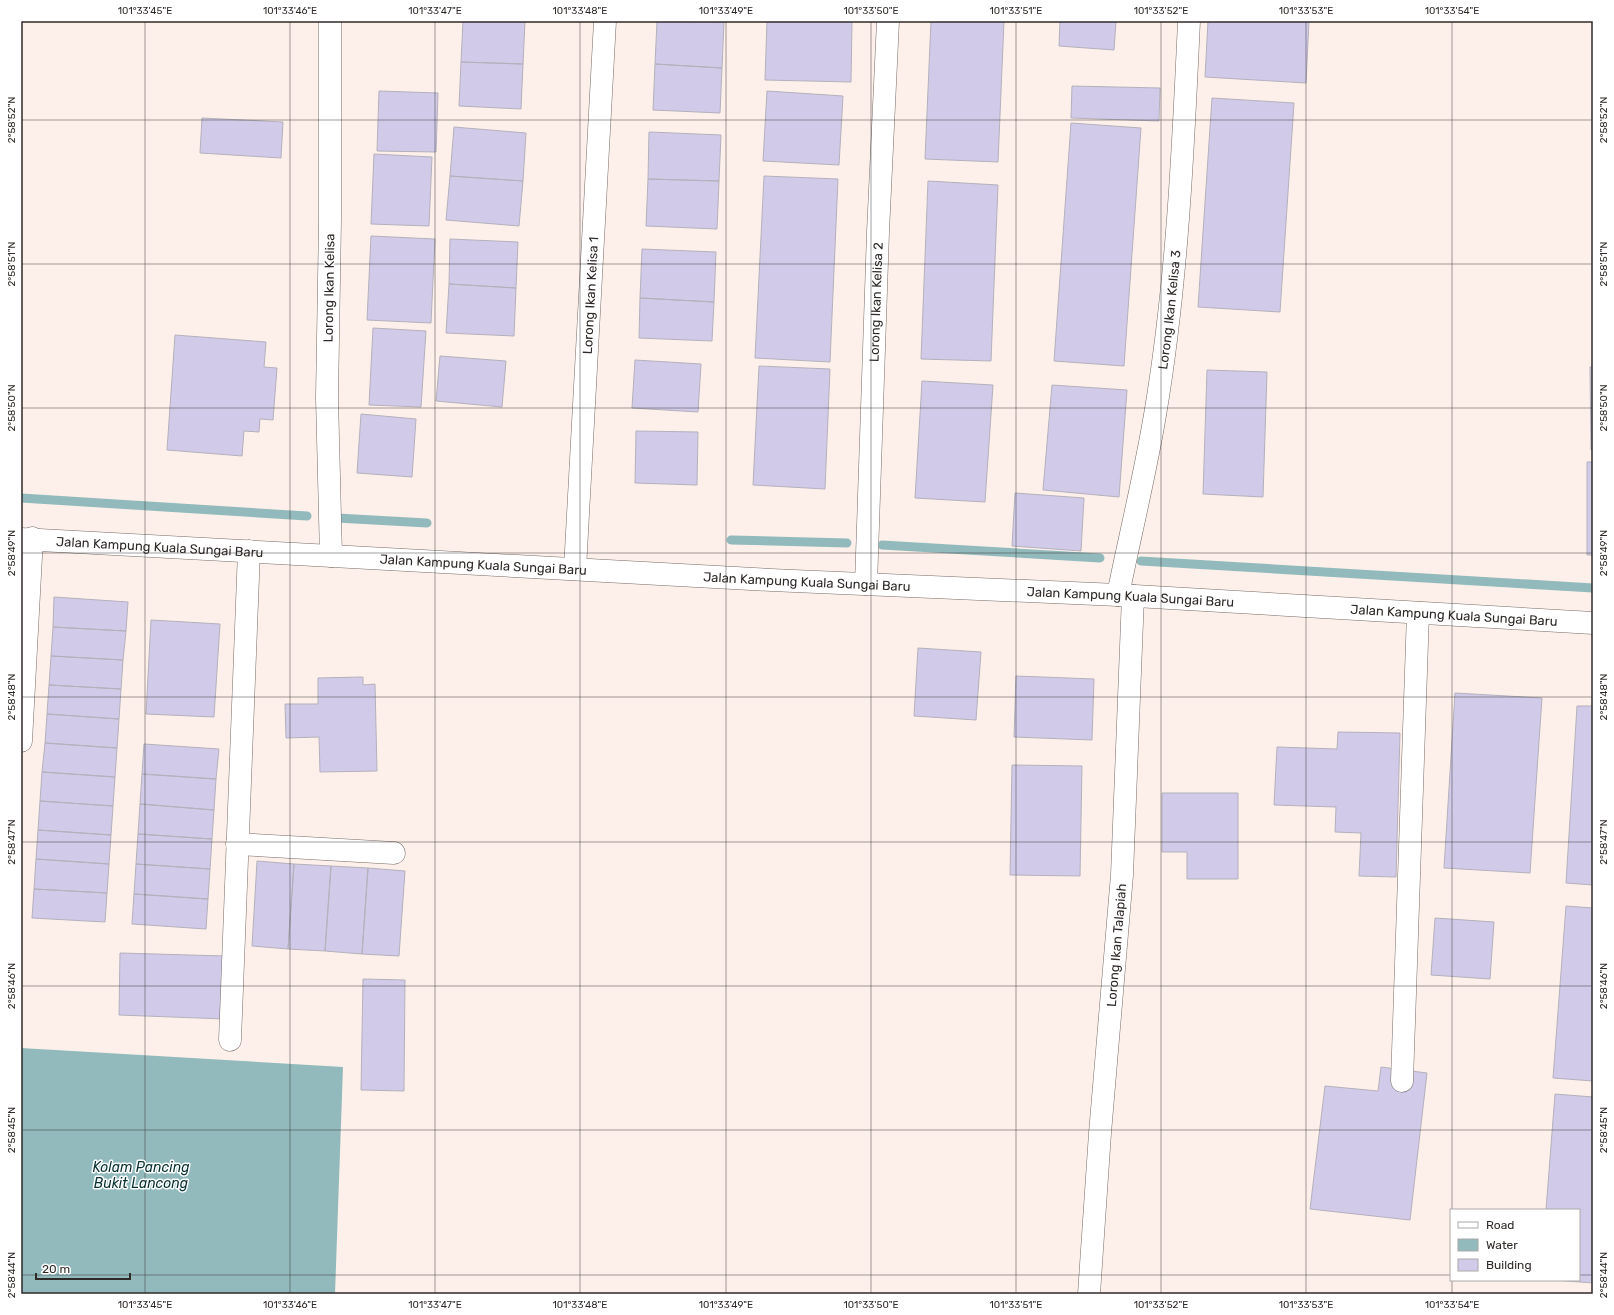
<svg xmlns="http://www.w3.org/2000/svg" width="1614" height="1315" viewBox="0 0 1614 1315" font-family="Rubik,sans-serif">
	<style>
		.water { fill: #92babc }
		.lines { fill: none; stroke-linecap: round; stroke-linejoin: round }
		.stream { stroke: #92babc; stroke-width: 9 }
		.building { fill: #d1cae9; stroke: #b4b1bc }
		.street-casing { stroke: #776c67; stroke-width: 23 }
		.secondary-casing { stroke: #776c67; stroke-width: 23 }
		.street { stroke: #fff; stroke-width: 22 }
		.secondary { stroke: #fff; stroke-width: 22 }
		.ticks { fill: none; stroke: #2f2a28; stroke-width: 1; stroke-opacity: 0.45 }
		.labels { text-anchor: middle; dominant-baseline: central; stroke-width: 3; stroke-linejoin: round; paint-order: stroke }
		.street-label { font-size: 13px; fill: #2f2a28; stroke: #fff }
		.water-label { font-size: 14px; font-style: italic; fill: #073133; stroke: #fff }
		.neatline { fill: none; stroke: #2f2a28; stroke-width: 1.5 }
		.ticks-label { font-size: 10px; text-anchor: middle; fill: #2f2a28 }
	</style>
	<rect width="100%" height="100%" fill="#fdf0ea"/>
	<!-- water -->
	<path class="water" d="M21 1048 343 1067 335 1294H21Z"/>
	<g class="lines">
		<!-- stream -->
		<path class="stream" d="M21 498 307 516
			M337 518 427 523
			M731 540 847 543
			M882 545 1100 558
			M1141 561 1593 588"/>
	</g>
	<!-- building -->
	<path class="building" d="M463 21H525L523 64 461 62Z
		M657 21 724 22 722 68 655 64Z
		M767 21H852L851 82 765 80Z
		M931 21H1004L998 162 925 159Z
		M1060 21H1116L1114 50 1059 46Z
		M1208 21H1309L1306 83 1205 77Z
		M461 62 523 64 521 109 459 106Z
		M655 64 722 68 720 113 653 110Z
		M1072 86 1160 88 1159 121 1071 118Z
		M379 91 438 93 436 152 377 151Z
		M767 91 843 96 839 165 763 161Z
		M1212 98 1294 103 1280 312 1198 307Z
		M202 118 283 122 281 158 200 153Z
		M1071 123 1141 128 1124 366 1054 361Z
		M454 127 526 133 523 181 450 176Z
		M649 132 721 135 719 181 648 179Z
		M374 154 432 157 429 226 371 224Z
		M450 176 523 181 519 226 446 220Z
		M764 176 838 179 830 362 755 358Z
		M648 179 719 181 717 229 646 226Z
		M928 181 998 185 991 361 921 359Z
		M371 236 435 239 431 323 367 320Z
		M450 239 518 242 516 288 449 284Z
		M642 249 716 252 714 302 640 298Z
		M449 284 516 288 514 336 446 333Z
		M640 298 714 302 712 341 639 338Z
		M373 328 426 331 421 407 369 405Z
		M175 335 266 342 264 367 277 368 273 420 260 419 259 432 244 431 242 456 167 450Z
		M440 356 506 361 502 407 436 401Z
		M635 360 701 364 698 412 632 408Z
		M759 366 830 369 825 489 753 485Z
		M1590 367H1593V450H1591Z
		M1207 370 1267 372 1263 497 1203 494Z
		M922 381 993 385 985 502 915 498Z
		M1052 385 1127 390 1119 497 1043 490Z
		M361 414 416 419 412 477 357 473Z
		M636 431 698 432 697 485 635 483Z
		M1587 462H1593V555H1587Z
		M1015 493 1084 498 1081 551 1012 546Z
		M54 597 128 602 126 631 53 627Z
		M151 620 220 624 214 717 146 714Z
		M53 627 126 631 123 660 51 656Z
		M918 648 981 652 976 720 914 716Z
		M51 656 123 660 121 689 49 685Z
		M1016 676 1094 679 1092 740 1014 737Z
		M363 677V685L375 684 377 771 320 772 319 737 286 738 285 704H318V678Z
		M49 685 121 689 119 719 47 714Z
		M1455 693 1542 698 1530 873 1444 868Z
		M1577 706H1593V885L1566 883Z
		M47 714 119 719 117 748 45 743Z
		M1338 732 1400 733 1396 877 1359 876 1361 833 1335 832 1336 807 1274 805 1277 747 1337 749Z
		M45 743 117 748 115 777 42 772Z
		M144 744 219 749 216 779 142 774Z
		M1012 765 1082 766 1080 876 1010 875Z
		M42 772 115 777 113 806 40 801Z
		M142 774 216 779 214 810 140 804Z
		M1162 793H1238V879H1187V852H1162Z
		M40 801 113 806 111 835 38 830Z
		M140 804 214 810 212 839 138 834Z
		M38 830 111 835 109 864 36 859Z
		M138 834 212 839 210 869 136 864Z
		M36 859 109 864 107 893 34 889Z
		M257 861 294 864 288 949 252 946Z
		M136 864 210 869 208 899 134 894Z
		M294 864 331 866 325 951 288 949Z
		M331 866 368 868 362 954 325 951Z
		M368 868 405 871 399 956 362 954Z
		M34 889 107 893 105 922 32 918Z
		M134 894 208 899 206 929 132 924Z
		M1566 906 1593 908V1081L1553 1078Z
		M1435 918 1494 922 1490 979 1431 975Z
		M120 953 225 956 224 1019 119 1015Z
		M363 979 405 980 404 1091 361 1090Z
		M1381 1067 1427 1073 1410 1220 1310 1209 1325 1086 1378 1091Z
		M1555 1094 1593 1097V1283L1554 1280H1579V1210H1546Z"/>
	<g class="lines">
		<!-- street casing -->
		<g class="street-casing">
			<g id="street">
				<path d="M330 21V220L327 398 331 556"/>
				<path id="s1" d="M575 569 605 21"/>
				<path id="s2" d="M866 584 878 232 888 21"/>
				<path id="s3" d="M1118 595C1130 535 1145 475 1155 415 1177 285 1183 153 1189 21"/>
				<path d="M21 741 32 538"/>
				<path d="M237 844 394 853"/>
				<path d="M230 1040 249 551"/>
				<path d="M1402 1081 1418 613"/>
				<path id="s4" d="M1089 1294 1100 1133 1122 875 1133 596"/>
			</g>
		</g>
		<!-- secondary casing -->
		<g class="secondary-casing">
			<g id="secondary">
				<path id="s5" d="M21 539 771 580 1118 595 1593 623"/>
			</g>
		</g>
		<!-- street -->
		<use href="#street" class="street"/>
		<!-- secondary -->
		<use href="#secondary" class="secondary"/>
	</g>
	<!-- ticks -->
	<path class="ticks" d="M145 21V1294M290 21V1294M435 21V1294M580 21V1294M726 21V1294M871 21V1294M1016 21V1294M1161 21V1294M1306 21V1294M1452 21V1210M21 120H1593M21 264H1593M21 408H1593M21 553H1593M21 697H1593M21 842H1593M21 986H1593M21 1130H1593M21 1275H1451M1579 1275H1593M1452 1280V1294"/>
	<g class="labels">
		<!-- street labels -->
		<g class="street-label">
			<text transform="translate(329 288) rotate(-89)">Lorong Ikan Kelisa</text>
			<text stroke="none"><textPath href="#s1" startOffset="274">Lorong Ikan Kelisa 1</textPath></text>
			<text stroke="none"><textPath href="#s2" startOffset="282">Lorong Ikan Kelisa 2</textPath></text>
			<text stroke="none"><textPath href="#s3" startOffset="290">Lorong Ikan Kelisa 3</textPath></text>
			<text stroke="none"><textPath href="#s5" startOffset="139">Jalan Kampung Kuala Sungai Baru</textPath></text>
			<text stroke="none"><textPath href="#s5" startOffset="463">Jalan Kampung Kuala Sungai Baru</textPath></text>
			<text stroke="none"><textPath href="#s5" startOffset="787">Jalan Kampung Kuala Sungai Baru</textPath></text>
			<text stroke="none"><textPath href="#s5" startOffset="1111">Jalan Kampung Kuala Sungai Baru</textPath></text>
			<text stroke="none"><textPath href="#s5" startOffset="1435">Jalan Kampung Kuala Sungai Baru</textPath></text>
			<text stroke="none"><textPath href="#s4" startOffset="350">Lorong Ikan Talapiah</textPath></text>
		</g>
		<!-- water labels -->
		<g class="water-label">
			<text x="141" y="1167">Kolam Pancing<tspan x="141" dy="16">Bukit Lancong</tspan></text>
		</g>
	</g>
	<!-- border -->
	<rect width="1614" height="1315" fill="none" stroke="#ffffff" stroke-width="44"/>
	<!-- legend -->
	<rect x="1450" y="1209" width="130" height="72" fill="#ffffff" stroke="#acaaa9"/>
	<rect x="1458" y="1222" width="20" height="6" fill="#ffffff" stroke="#acaaa9"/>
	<text x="1486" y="1229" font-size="12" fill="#2f2a28">Road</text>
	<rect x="1458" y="1239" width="20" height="12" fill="#92babc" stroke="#acaaa9"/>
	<text x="1486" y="1249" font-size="12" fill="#2f2a28">Water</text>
	<rect x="1458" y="1259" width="20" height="12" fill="#d1cae9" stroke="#acaaa9"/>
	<text x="1486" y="1269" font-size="12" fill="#2f2a28">Building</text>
	<!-- scale -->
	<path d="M36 1273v6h94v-6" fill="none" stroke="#2f2a28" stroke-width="2"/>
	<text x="42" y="1273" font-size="12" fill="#2f2a28" stroke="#ffffff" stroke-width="3" paint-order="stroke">20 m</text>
	<rect x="22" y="22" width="1570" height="1271" class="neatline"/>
	<g class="ticks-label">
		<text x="145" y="14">101°33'45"E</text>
		<text x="290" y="14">101°33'46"E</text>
		<text x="435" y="14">101°33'47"E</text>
		<text x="580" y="14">101°33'48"E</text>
		<text x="726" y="14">101°33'49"E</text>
		<text x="871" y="14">101°33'50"E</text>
		<text x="1016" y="14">101°33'51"E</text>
		<text x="1161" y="14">101°33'52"E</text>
		<text x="1306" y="14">101°33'53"E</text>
		<text x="1452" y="14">101°33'54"E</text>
		<text transform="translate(11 120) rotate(-90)" y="4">2°58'52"N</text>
		<text transform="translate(1603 120) rotate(-90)" y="4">2°58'52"N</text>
		<text transform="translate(11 264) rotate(-90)" y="4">2°58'51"N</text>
		<text transform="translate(1603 264) rotate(-90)" y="4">2°58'51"N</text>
		<text transform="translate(11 408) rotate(-90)" y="4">2°58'50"N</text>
		<text transform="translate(1603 408) rotate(-90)" y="4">2°58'50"N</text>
		<text transform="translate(11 553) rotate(-90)" y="4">2°58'49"N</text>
		<text transform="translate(1603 553) rotate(-90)" y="4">2°58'49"N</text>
		<text transform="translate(11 697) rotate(-90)" y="4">2°58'48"N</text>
		<text transform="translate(1603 697) rotate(-90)" y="4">2°58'48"N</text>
		<text transform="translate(11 842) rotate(-90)" y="4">2°58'47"N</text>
		<text transform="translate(1603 842) rotate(-90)" y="4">2°58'47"N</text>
		<text transform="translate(11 986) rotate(-90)" y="4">2°58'46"N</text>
		<text transform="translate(1603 986) rotate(-90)" y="4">2°58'46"N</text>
		<text transform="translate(11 1130) rotate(-90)" y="4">2°58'45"N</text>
		<text transform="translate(1603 1130) rotate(-90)" y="4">2°58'45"N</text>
		<text transform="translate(11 1275) rotate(-90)" y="4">2°58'44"N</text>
		<text transform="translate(1603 1275) rotate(-90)" y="4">2°58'44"N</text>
		<text x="145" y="1308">101°33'45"E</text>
		<text x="290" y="1308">101°33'46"E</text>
		<text x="435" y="1308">101°33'47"E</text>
		<text x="580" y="1308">101°33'48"E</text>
		<text x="726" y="1308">101°33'49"E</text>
		<text x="871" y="1308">101°33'50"E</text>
		<text x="1016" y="1308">101°33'51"E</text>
		<text x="1161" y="1308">101°33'52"E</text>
		<text x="1306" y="1308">101°33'53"E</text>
		<text x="1452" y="1308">101°33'54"E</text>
	</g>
</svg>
